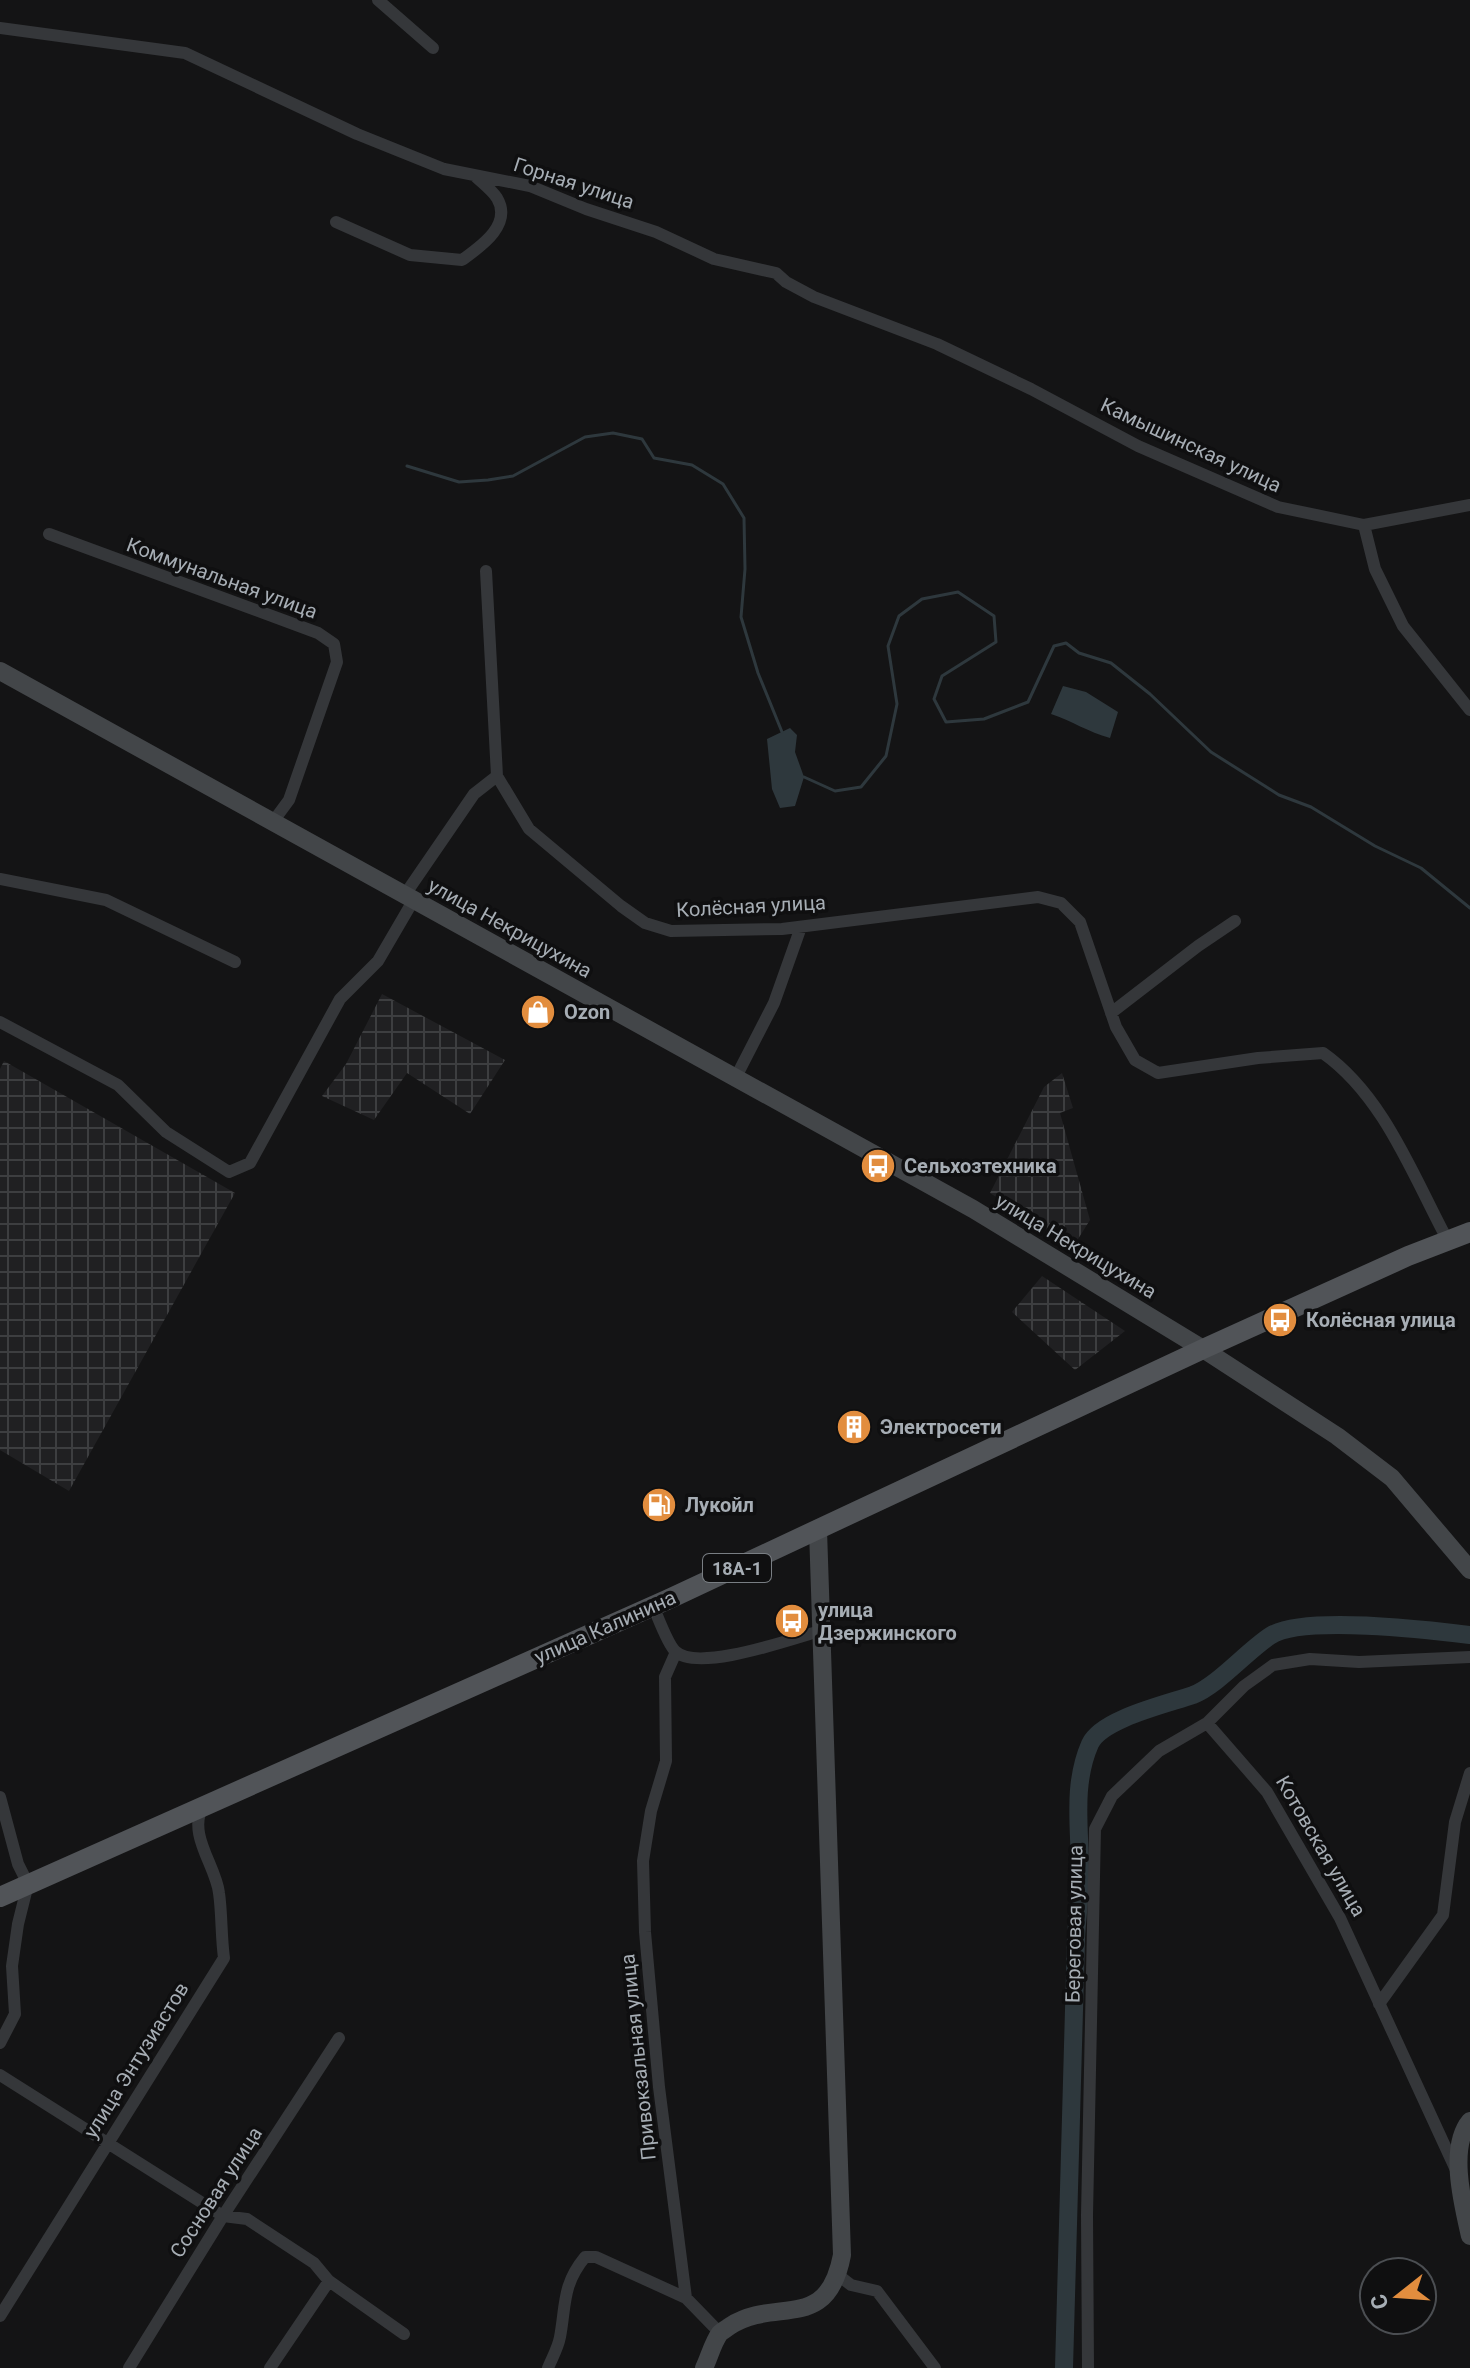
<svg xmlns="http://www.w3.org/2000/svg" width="1470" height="2368" viewBox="0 0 1470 2368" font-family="Roboto,sans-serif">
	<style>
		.industrial { fill: url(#industrial-grid) }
		.water { fill: #2e383d }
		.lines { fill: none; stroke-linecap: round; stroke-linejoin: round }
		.stream { stroke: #2e383d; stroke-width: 3 }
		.river { stroke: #2e383d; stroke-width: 18 }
		.street { stroke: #35373a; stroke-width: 12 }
		.secondary { stroke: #434649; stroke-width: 18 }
		.primary { stroke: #515458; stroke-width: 20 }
		.labels { text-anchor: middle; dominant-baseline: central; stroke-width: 7; stroke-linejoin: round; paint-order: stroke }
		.shield { fill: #0f0f10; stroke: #797e83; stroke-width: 2 }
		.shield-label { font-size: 18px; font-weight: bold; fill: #a6adb4 }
		.street-label { font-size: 20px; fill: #a6adb4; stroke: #0f0f10 }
		.poi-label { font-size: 20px; font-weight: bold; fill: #a6adb4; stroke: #0f0f10; text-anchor: start }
	</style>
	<defs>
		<pattern id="industrial-grid" width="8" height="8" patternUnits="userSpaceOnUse" patternTransform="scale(2)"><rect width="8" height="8" fill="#202022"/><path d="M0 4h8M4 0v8" fill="none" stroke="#3d3e40"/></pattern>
	</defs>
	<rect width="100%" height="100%" fill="#141415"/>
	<!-- industrial -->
	<path class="industrial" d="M382 994 505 1060 470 1114 407 1073 374 1120 322 1096 346 1064Z
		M4 1061 235 1193 69 1491 0 1450V1069Z
		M1062 1073 1073 1108 1060 1113 1090 1220 1073 1247 990 1193 1044 1087Z
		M1042 1276 1125 1331 1075 1370 1012 1312Z"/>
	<!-- water -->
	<path class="water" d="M1063 686 1086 692 1118 712 1110 738C1088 732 1072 721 1051 714Z
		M790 728 797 735 795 752 804 777 795 806 780 808 772 789 767 739Z"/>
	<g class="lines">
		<!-- stream -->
		<path class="stream" d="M407 466 459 482 488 480 513 476 585 437 613 433 642 439 654 458 692 465 723 484 744 518 745 569 741 617 758 673 782 732
			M804 777 835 791 861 787 886 756 897 704 888 646 899 616 922 599 958 592 994 616 996 642 942 676 934 699 946 722 984 719 1028 702 1054 646 1066 643 1079 653 1111 663 1150 694 1211 752 1279 795 1311 807 1375 846 1421 868 1470 908"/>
		<!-- river -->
		<path class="river" d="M1064 2368 1076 1938C1077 1916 1081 1893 1080 1871 1080 1828 1072 1785 1090 1744 1101 1719 1167 1704 1193 1695 1217 1686 1247 1651 1270 1636 1301 1615 1430 1630 1470 1635"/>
		<!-- street -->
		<path class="street" d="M378 0 433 48
			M0 28 185 53 357 134 444 169 530 186 586 209 656 232 714 259 776 273 786 282 814 297 937 344 1031 389 1138 446 1278 507 1364 525 1470 505
			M336 222 410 255 462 260C480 247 513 225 497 198 492 190 481 182 474 175
			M1364 525 1375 569 1403 626 1470 710
			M49 534 318 633 334 644 337 662 289 800 272 823
			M486 571 497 776 529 829 621 906 645 923 671 931 782 929 1038 897 1061 903 1080 922 1116 1027 1135 1060 1158 1073 1258 1058 1323 1053C1384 1096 1413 1176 1448 1241
			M0 879 106 900 235 962
			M404 896 474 794 497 776
			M1111 1013 1198 946 1235 921
			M0 1022 118 1085 166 1132 229 1172 250 1163 340 999 378 961 413 901
			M736 1077 774 1003 801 927
			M653 1606C658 1617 667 1643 675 1651 697 1673 791 1639 820 1631
			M676 1652 665 1677 666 1761 651 1811 643 1861 645 1932 659 2087 686 2298
			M1207 1723 1267 1792 1340 1918 1456 2170
			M0 1797 18 1864 28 1884 18 1924 12 1966 15 2014 0 2043
			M1379 2004 1443 1915 1455 1822 1470 1773
			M0 2075 223 2216 247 2219 314 2263 329 2281 404 2334
			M838 2275 851 2285 877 2291 935 2368
			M0 2316 224 1958C221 1936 222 1914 219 1893 216 1866 187 1834 203 1806
			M129 2368 223 2216 339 2038
			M270 2368 329 2281
			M548 2368C552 2358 558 2348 560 2337 566 2305 562 2285 585 2257H596L686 2298 720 2333
			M1088 2368 1087 2215 1095 1829 1112 1796 1159 1751 1207 1723 1244 1686 1273 1665 1310 1659 1359 1662 1470 1657"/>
		<!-- secondary -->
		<path class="secondary" d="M0 671 973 1209 1203 1349 1337 1436 1392 1478 1470 1570
			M1470 2121C1448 2147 1463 2205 1470 2236
			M704 2368C709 2358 713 2342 720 2333 721 2332 729 2327 730 2326 777 2296 827 2334 842 2255L818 1530"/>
		<!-- primary -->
		<path class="primary" d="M0 1897 669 1599 1203 1349 1408 1256 1470 1232"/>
	</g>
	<!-- icons -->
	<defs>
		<g id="shop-disc" transform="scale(1.8)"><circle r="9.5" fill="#e28d3e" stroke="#0f0f10"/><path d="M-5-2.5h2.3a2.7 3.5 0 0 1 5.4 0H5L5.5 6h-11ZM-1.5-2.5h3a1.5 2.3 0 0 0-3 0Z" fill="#fff"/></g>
		<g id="bus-disc" transform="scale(1.8)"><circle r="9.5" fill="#e28d3e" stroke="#0f0f10"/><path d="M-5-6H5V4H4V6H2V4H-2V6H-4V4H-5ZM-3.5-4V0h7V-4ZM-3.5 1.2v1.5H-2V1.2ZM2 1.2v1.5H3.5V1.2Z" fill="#fff"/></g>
		<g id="building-disc" transform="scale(1.8)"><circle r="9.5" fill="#e28d3e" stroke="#0f0f10"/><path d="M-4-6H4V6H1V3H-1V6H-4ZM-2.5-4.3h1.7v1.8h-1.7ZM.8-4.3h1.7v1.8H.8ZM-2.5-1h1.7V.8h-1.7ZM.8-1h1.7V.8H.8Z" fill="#fff"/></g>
		<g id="fuel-disc" transform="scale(1.8)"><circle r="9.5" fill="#e28d3e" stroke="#0f0f10"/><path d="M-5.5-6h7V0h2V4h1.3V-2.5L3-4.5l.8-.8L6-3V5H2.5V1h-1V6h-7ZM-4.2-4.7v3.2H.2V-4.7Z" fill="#fff"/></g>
	</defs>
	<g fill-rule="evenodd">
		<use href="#shop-disc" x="538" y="1012"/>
		<use href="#bus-disc" x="878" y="1166"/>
		<use href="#bus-disc" x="1280" y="1320"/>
		<use href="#building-disc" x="854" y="1427"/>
		<use href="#fuel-disc" x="659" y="1505"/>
		<use href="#bus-disc" x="792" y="1621"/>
	</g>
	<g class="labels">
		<!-- shield labels -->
		<rect class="shield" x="703" y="1554" width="68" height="28" rx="6"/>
		<g class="shield-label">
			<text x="737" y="1568">18А-1</text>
		</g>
		<!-- street labels -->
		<g class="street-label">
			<text transform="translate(574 183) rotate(18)">Горная улица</text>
			<text transform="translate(1191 445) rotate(25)">Камышинская улица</text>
			<text transform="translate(222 578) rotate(20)">Коммунальная улица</text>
			<text transform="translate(751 906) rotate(-3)">Колёсная улица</text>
			<text transform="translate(510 928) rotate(29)">улица Некрицухина</text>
			<text transform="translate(1076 1246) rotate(31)">улица Некрицухина</text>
			<text transform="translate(605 1627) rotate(-24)">улица Калинина</text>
			<text transform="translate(1321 1846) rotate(60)">Котовская улица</text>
			<text transform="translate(1074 1924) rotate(-89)">Береговая улица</text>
			<text transform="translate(638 2057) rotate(-96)">Привокзальная улица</text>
			<text transform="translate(136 2060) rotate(-58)">улица Энтузиастов</text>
			<text transform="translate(216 2192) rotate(-57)">Сосновая улица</text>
		</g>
		<!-- poi labels -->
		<g class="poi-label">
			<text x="564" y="1012">Ozon</text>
			<text x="904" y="1166">Сельхозтехника</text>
			<text x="1306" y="1320">Колёсная улица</text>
			<text x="880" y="1427">Электросети</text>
			<text x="685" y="1505">Лукойл</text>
			<text x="818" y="1610">улица<tspan x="818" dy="23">Дзержинского</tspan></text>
		</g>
	</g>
	<!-- north arrow -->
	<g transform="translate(1398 2296) rotate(253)"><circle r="38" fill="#0f0f10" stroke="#4b4e52" stroke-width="2"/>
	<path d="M0-6L14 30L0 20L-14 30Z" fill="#e28d3e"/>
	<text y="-12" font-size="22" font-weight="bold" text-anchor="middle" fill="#a6adb4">С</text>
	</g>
</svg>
